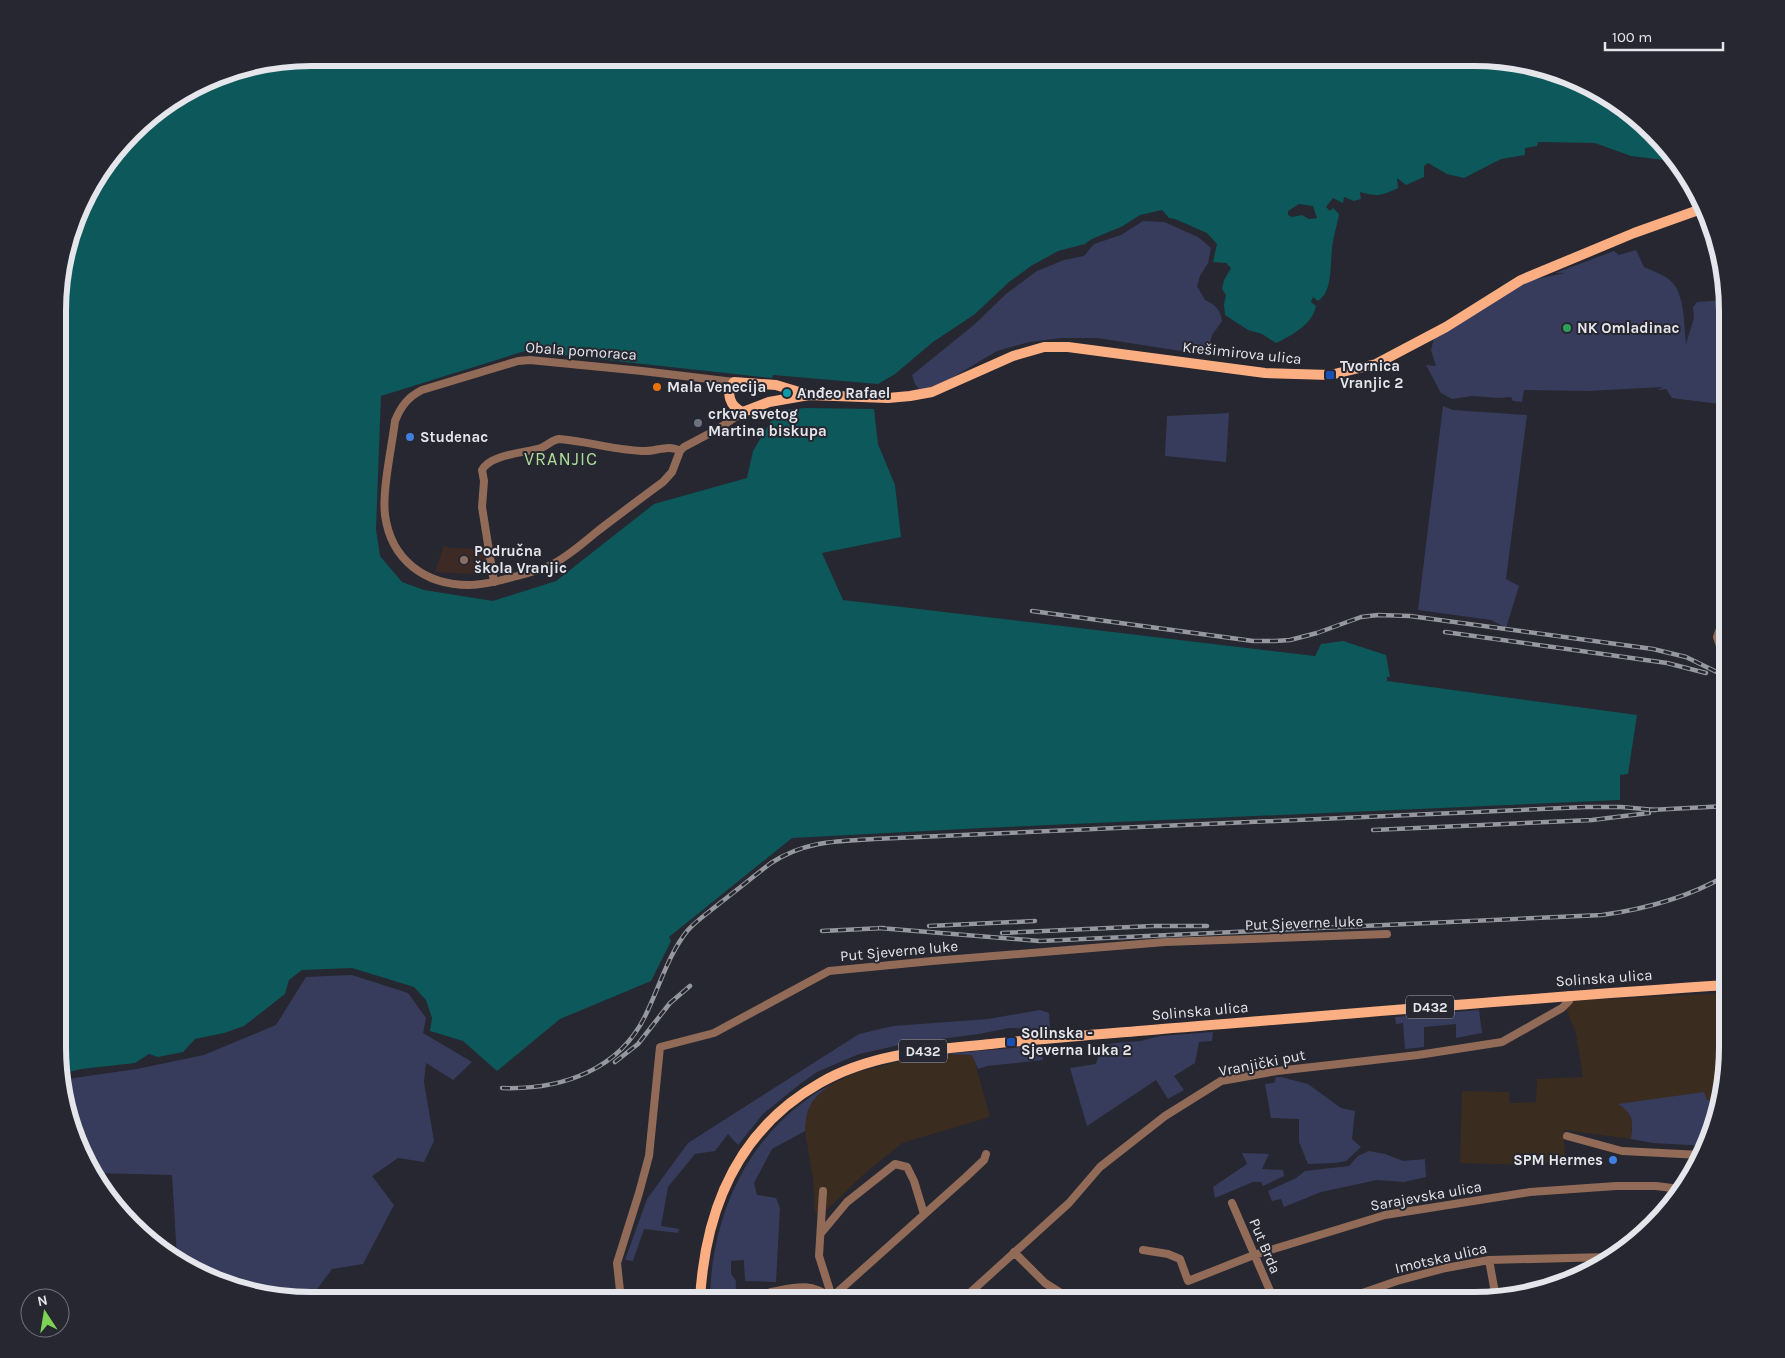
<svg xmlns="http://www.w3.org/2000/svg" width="1785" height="1358" viewBox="0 0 1785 1358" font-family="Karla,sans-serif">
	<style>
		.commercial { fill: #3b2c20 }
		.education { fill: #3d2a24 }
		.green { fill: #383c5c }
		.water { fill: #0c585a; fill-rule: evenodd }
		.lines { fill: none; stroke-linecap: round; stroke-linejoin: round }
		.minor { stroke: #916b57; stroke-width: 8 }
		.major { stroke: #fcae83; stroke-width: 10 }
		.rail-casing { stroke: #96989f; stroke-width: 4.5 }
		.rail { stroke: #262730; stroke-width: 2.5; stroke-dasharray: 8; stroke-linecap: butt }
		.leisure-dot { fill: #2e9e5b; stroke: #262730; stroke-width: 2 }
		.transit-dot { fill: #1a4fb4; stroke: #262730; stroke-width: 2 }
		.food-dot { fill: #e8710a; stroke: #262730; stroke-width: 2 }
		.culture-dot { fill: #0f9aa8; stroke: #262730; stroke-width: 2 }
		.worship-dot { fill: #6b7280; stroke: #262730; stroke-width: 2 }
		.shop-dot { fill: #3f7fe0; stroke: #262730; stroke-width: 2 }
		.education-dot { fill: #8d6e63; stroke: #262730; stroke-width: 2 }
		.labels { text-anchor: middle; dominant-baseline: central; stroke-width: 4; stroke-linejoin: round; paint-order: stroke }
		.shield { fill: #262730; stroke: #abadb3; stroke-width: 1 }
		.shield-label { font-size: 14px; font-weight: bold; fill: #e4e6eb }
		.poi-label { font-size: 15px; font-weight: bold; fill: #e4e6eb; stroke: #262730; text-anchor: start }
		.street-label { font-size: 15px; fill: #e4e6eb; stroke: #262730 }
		.quarter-label { font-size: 18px; letter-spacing: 1px; fill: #addb9a; stroke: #262730 }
		.rim { fill: none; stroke: #e4e6eb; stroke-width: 6 }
	</style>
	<rect width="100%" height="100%" fill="#262730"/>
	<!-- commercial -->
	<path class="commercial" d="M1727 993V1064L1718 1101 1707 1100 1704 1092 1619 1105 1628 1110 1632 1123 1631 1139 1564 1130 1565 1161 1538 1165 1460 1163 1462 1091 1509 1092 1510 1103 1536 1102 1537 1079 1583 1077 1576 1033 1563 1001Z
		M944 1054 973 1055 990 1117 902 1143 862 1176 828 1209 815 1213 813 1179 805 1131V1120L810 1103 818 1094 832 1084 858 1072 909 1059Z"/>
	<!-- education -->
	<path class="education" d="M444 546 449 548 487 549 490 575 435 572Z"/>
	<!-- green -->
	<path class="green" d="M1143 221 1164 222 1198 237 1211 248 1208 263 1200 276 1197 286 1205 300C1215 304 1221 311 1222 321L1212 335 1207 355 1097 338H1061L1029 342 997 351 948 380 921 391 915 384 912 375 975 324 1006 294 1037 271 1064 260 1084 256 1094 244 1121 235Z
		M1636 250 1644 267C1653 271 1665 275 1672 282 1685 295 1684 327 1686 344L1694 318 1693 307 1697 302 1726 300 1727 405 1672 398 1666 389 1657 390 1663 387 1589 391 1524 390 1522 402 1513 401 1511 397 1499 398 1472 396 1452 399 1441 393 1426 365 1436 366 1431 350 1434 338 1527 281 1565 273H1555L1614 251 1619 255Z
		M1443 406 1453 410 1527 415 1506 579 1519 586 1506 628 1491 620 1418 610Z
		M1229 413 1226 462 1165 456 1167 416Z
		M352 975 408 993 426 1018 423 1033 472 1062 453 1080 426 1063 424 1082 434 1141 424 1162 398 1158 372 1176 394 1205 363 1264 332 1269 315 1292 288 1298 214 1281 177 1258 172 1175 95 1173 84 1159 63 1082 74 1078 137 1069 204 1055 276 1025 306 977Z
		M1040 1010 1049 1013 1050 1029 1009 1028 979 1034 909 1043 859 1054 817 1072 800 1084 763 1114 738 1145 728 1134 715 1151 695 1154 668 1187 661 1226 679 1229 678 1233 644 1229 633 1261 625 1260 647 1199 688 1143 859 1034 893 1026 988 1019Z
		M1479 1010 1482 1033 1456 1038V1024L1424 1027V1047L1405 1049 1403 1023 1396 1024 1395 1017Z
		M1213 1032 1212 1041 1199 1042 1195 1063 1174 1076 1184 1090 1168 1099 1156 1080 1087 1126 1070 1068 1096 1064 1101 1046 1115 1043 1141 1041 1160 1036Z
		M1023 1047 1041 1051 1043 1060 987 1066 978 1069 972 1055 944 1054Z
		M1276 1077H1281L1308 1084 1341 1108 1355 1111 1352 1139 1361 1147 1346 1161 1335 1163 1308 1164 1299 1142V1119L1271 1118 1265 1084 1274 1083Z
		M832 1084C812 1098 806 1106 805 1131L772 1149 754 1183 757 1195 776 1198 780 1208 776 1282 745 1281 744 1260 731 1261V1274L736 1281 735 1300H710C711 1221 743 1144 809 1098 816 1092 824 1089 832 1084Z
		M1704 1092 1707 1100 1718 1101 1707 1146 1653 1143 1631 1139C1633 1122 1634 1114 1618 1104Z
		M1369 1151 1385 1154 1403 1161 1425 1159 1426 1177 1404 1182 1377 1180 1321 1192 1284 1207 1281 1199 1272 1201 1268 1191 1296 1178 1305 1171 1349 1166 1358 1156Z
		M1242 1153 1269 1154 1262 1169 1283 1170 1284 1176 1263 1186 1261 1182H1253L1215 1198 1213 1187 1247 1164Z"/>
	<!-- water -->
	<path class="water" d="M311 58H1490L1571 77 1641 120 1672 161 1631 156 1595 143 1538 142 1537 146 1525 148V155L1501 159 1464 178 1447 174 1428 163 1424 166V177L1406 185 1397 178 1398 188C1382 196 1377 197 1360 192L1361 199 1354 201 1344 197 1343 203 1333 198 1326 207 1330 211 1333 208 1339 214C1337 226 1333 237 1332 249 1330 264 1333 292 1318 301L1313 297 1311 302 1316 306C1313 324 1291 336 1276 343L1262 334 1248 330 1225 315 1224 304 1226 295 1222 289 1224 280 1231 268 1226 263 1213 262 1217 244 1207 233 1175 219 1169 218 1162 210 1140 215 1123 226 1092 239 1085 244 1058 251 1031 266 1009 282 975 314 933 342 895 374 878 384 773 375 772 378 525 351 381 396 376 529 380 556 402 582 424 590 493 601 556 581 654 504 747 478 753 451 774 416 781 410 806 408 874 409 878 444 895 485 901 537 822 553 843 600 1315 656 1321 644 1343 641 1386 655 1390 677H1387V681L1637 715 1628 774 1620 775V800L983 828 792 838 669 937 671 941 651 981 560 1019 497 1071 463 1041 430 1031 432 1018 426 1000 414 987 352 968 302 970 289 980 285 994 244 1026 224 1033 195 1039 183 1052 158 1057 149 1054 135 1063 81 1069 61 1074 58 1064 60 278 91 185 144 120 229 71ZM1299 204 1313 206 1317 218 1309 219 1302 215 1292 217 1288 215V211Z"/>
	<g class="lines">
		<!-- minor -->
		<path class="minor" d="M734 382 642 371 530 360 518 361 422 390C408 397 401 406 395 421 392 446 382 490 385 515 391 560 425 585 469 585 486 585 502 580 517 576 530 572 542 570 553 564 570 555 584 542 599 530 620 514 641 498 663 482L672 472 680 451 684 447 718 429 743 412
			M494 582 482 507 484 481 482 470C490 454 526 453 541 448 548 445 552 440 559 439 588 441 617 451 646 451 657 451 669 444 680 451
			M1727 667 1717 637 1724 618 1727 616
			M1567 1136 1622 1151 1701 1155
			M823 1191 819 1256 832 1297 966 1177 984 1160 986 1154
			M1232 1203 1274 1300
			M822 1232 847 1202 895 1164 907 1167 914 1181 924 1214
			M1143 1250 1168 1254 1180 1259 1188 1281 1254 1255 1385 1215 1530 1192 1616 1186H1656L1680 1189
			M1014 1252 1045 1283 1072 1300
			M1489 1260 1496 1298
			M621 1300 617 1263 639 1193 649 1156 660 1047 714 1033 829 971 932 961 1165 942 1387 934
			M771 1300V1292C797 1287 809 1282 832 1298
			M962 1300 1069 1203 1100 1167 1165 1116 1221 1081 1277 1071 1418 1055 1502 1042 1562 1008 1569 1001V995
			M1342 1300 1397 1281 1446 1268 1489 1260 1609 1257"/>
		<!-- major -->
		<path class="major" d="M734 382 776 385 809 395 769 402 743 412C730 407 725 393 734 382Z
			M809 395 888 398 910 396 932 392 1013 356 1044 347H1068L1265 373 1330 375 1376 364 1446 327 1521 280 1634 233 1704 208
			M700 1300C705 1209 737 1130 820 1083 872 1053 933 1050 991 1044 1048 1038 1105 1034 1162 1029 1350 1014 1538 997 1727 985"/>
		<!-- rail casing -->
		<g class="rail-casing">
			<path id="rail" d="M1032 611 1253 641H1275L1290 640 1317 633 1361 617 1378 615 1410 616 1653 649 1686 657 1727 677
				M1445 632 1667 663 1706 673
				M1650 810 1727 806
				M1373 830 1592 820 1649 813
				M929 926 1035 921
				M879 928 1040 941 1602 915C1646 909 1689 897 1727 875
				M822 931 884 928
				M1002 933 1153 926H1207
				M615 1062 638 1044 670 1003 690 986
				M502 1088C562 1090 621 1070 647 1012 660 985 669 953 688 930 697 920 709 912 720 903 737 890 754 876 771 863 805 841 836 841 874 839L1585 807H1621L1656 810"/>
		</g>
		<!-- rail -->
		<use href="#rail" class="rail"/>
	</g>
	<!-- markers -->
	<circle class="leisure-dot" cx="1567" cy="328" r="5"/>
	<g class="transit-dot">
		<rect x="1325" y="370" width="10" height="10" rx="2.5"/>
		<rect x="1006" y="1037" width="10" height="10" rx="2.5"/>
	</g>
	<circle class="food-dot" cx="657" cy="387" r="5"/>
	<circle class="culture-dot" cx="787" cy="393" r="5"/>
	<circle class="worship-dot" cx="698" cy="423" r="5"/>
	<g class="shop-dot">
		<circle cx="410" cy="437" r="5"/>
		<circle cx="1613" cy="1160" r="5"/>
	</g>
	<circle class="education-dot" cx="464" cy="560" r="5"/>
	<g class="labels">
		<!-- shield labels -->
		<g class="shield">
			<rect x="1406" y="995.5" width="48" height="23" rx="4"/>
			<rect x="899" y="1039.5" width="48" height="23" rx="4"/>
		</g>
		<g class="shield-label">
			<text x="1430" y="1007">D432</text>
			<text x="923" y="1051">D432</text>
		</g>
		<!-- poi labels -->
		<g class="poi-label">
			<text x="1577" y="328">NK Omladinac</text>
			<text x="1340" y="366">Tvornica<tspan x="1340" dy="17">Vranjic 2</tspan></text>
			<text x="667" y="387">Mala Venecija</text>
			<text x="797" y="393">Anđeo Rafael</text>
			<text x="708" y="414">crkva svetog<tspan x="708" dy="17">Martina biskupa</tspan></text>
			<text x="420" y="437">Studenac</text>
			<text x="474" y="551">Područna<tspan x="474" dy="17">škola Vranjic</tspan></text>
			<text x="1021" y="1033">Solinska -<tspan x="1021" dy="17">Sjeverna luka 2</tspan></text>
			<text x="1603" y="1160" text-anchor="end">SPM Hermes</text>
		</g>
		<!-- street labels -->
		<g class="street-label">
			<text transform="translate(581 351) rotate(4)">Obala pomoraca</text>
			<text transform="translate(1242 353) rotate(6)">Krešimirova ulica</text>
			<text transform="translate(1304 923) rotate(-2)">Put Sjeverne luke</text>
			<text transform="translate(899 951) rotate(-5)">Put Sjeverne luke</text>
			<text transform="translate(1604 978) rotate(-4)">Solinska ulica</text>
			<text transform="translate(1200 1011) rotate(-5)">Solinska ulica</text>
			<text transform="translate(1262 1063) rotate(-11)">Vranjički put</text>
			<text transform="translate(1426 1196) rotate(-10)">Sarajevska ulica</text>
			<text transform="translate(1265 1246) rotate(67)">Put Brda</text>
			<text transform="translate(1441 1258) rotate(-13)">Imotska ulica</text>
		</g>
		<!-- quarter labels -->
		<g class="quarter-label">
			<text x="561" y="459">VRANJIC</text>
		</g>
	</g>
	<!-- crop -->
	<path d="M0 0H1785V1358H0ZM311 66H1474A245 245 0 0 1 1719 311V1047A245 245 0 0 1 1474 1292H311A245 245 0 0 1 66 1047V311A245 245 0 0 1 311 66Z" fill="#262730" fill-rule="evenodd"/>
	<path class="rim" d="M311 66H1474A245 245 0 0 1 1719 311V1047A245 245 0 0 1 1474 1292H311A245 245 0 0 1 66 1047V311A245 245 0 0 1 311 66Z"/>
	<!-- north arrow -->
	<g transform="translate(45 1313) rotate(348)"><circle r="24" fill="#262730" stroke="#72737b"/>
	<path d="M0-4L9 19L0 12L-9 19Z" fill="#7dd154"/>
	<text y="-8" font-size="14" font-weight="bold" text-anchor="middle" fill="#e4e6eb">N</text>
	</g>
	<!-- scale -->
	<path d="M1605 42v8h118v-8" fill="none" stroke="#e4e6eb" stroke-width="2.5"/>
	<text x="1612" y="42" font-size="15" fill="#e4e6eb" stroke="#262730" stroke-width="4" paint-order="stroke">100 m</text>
</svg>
